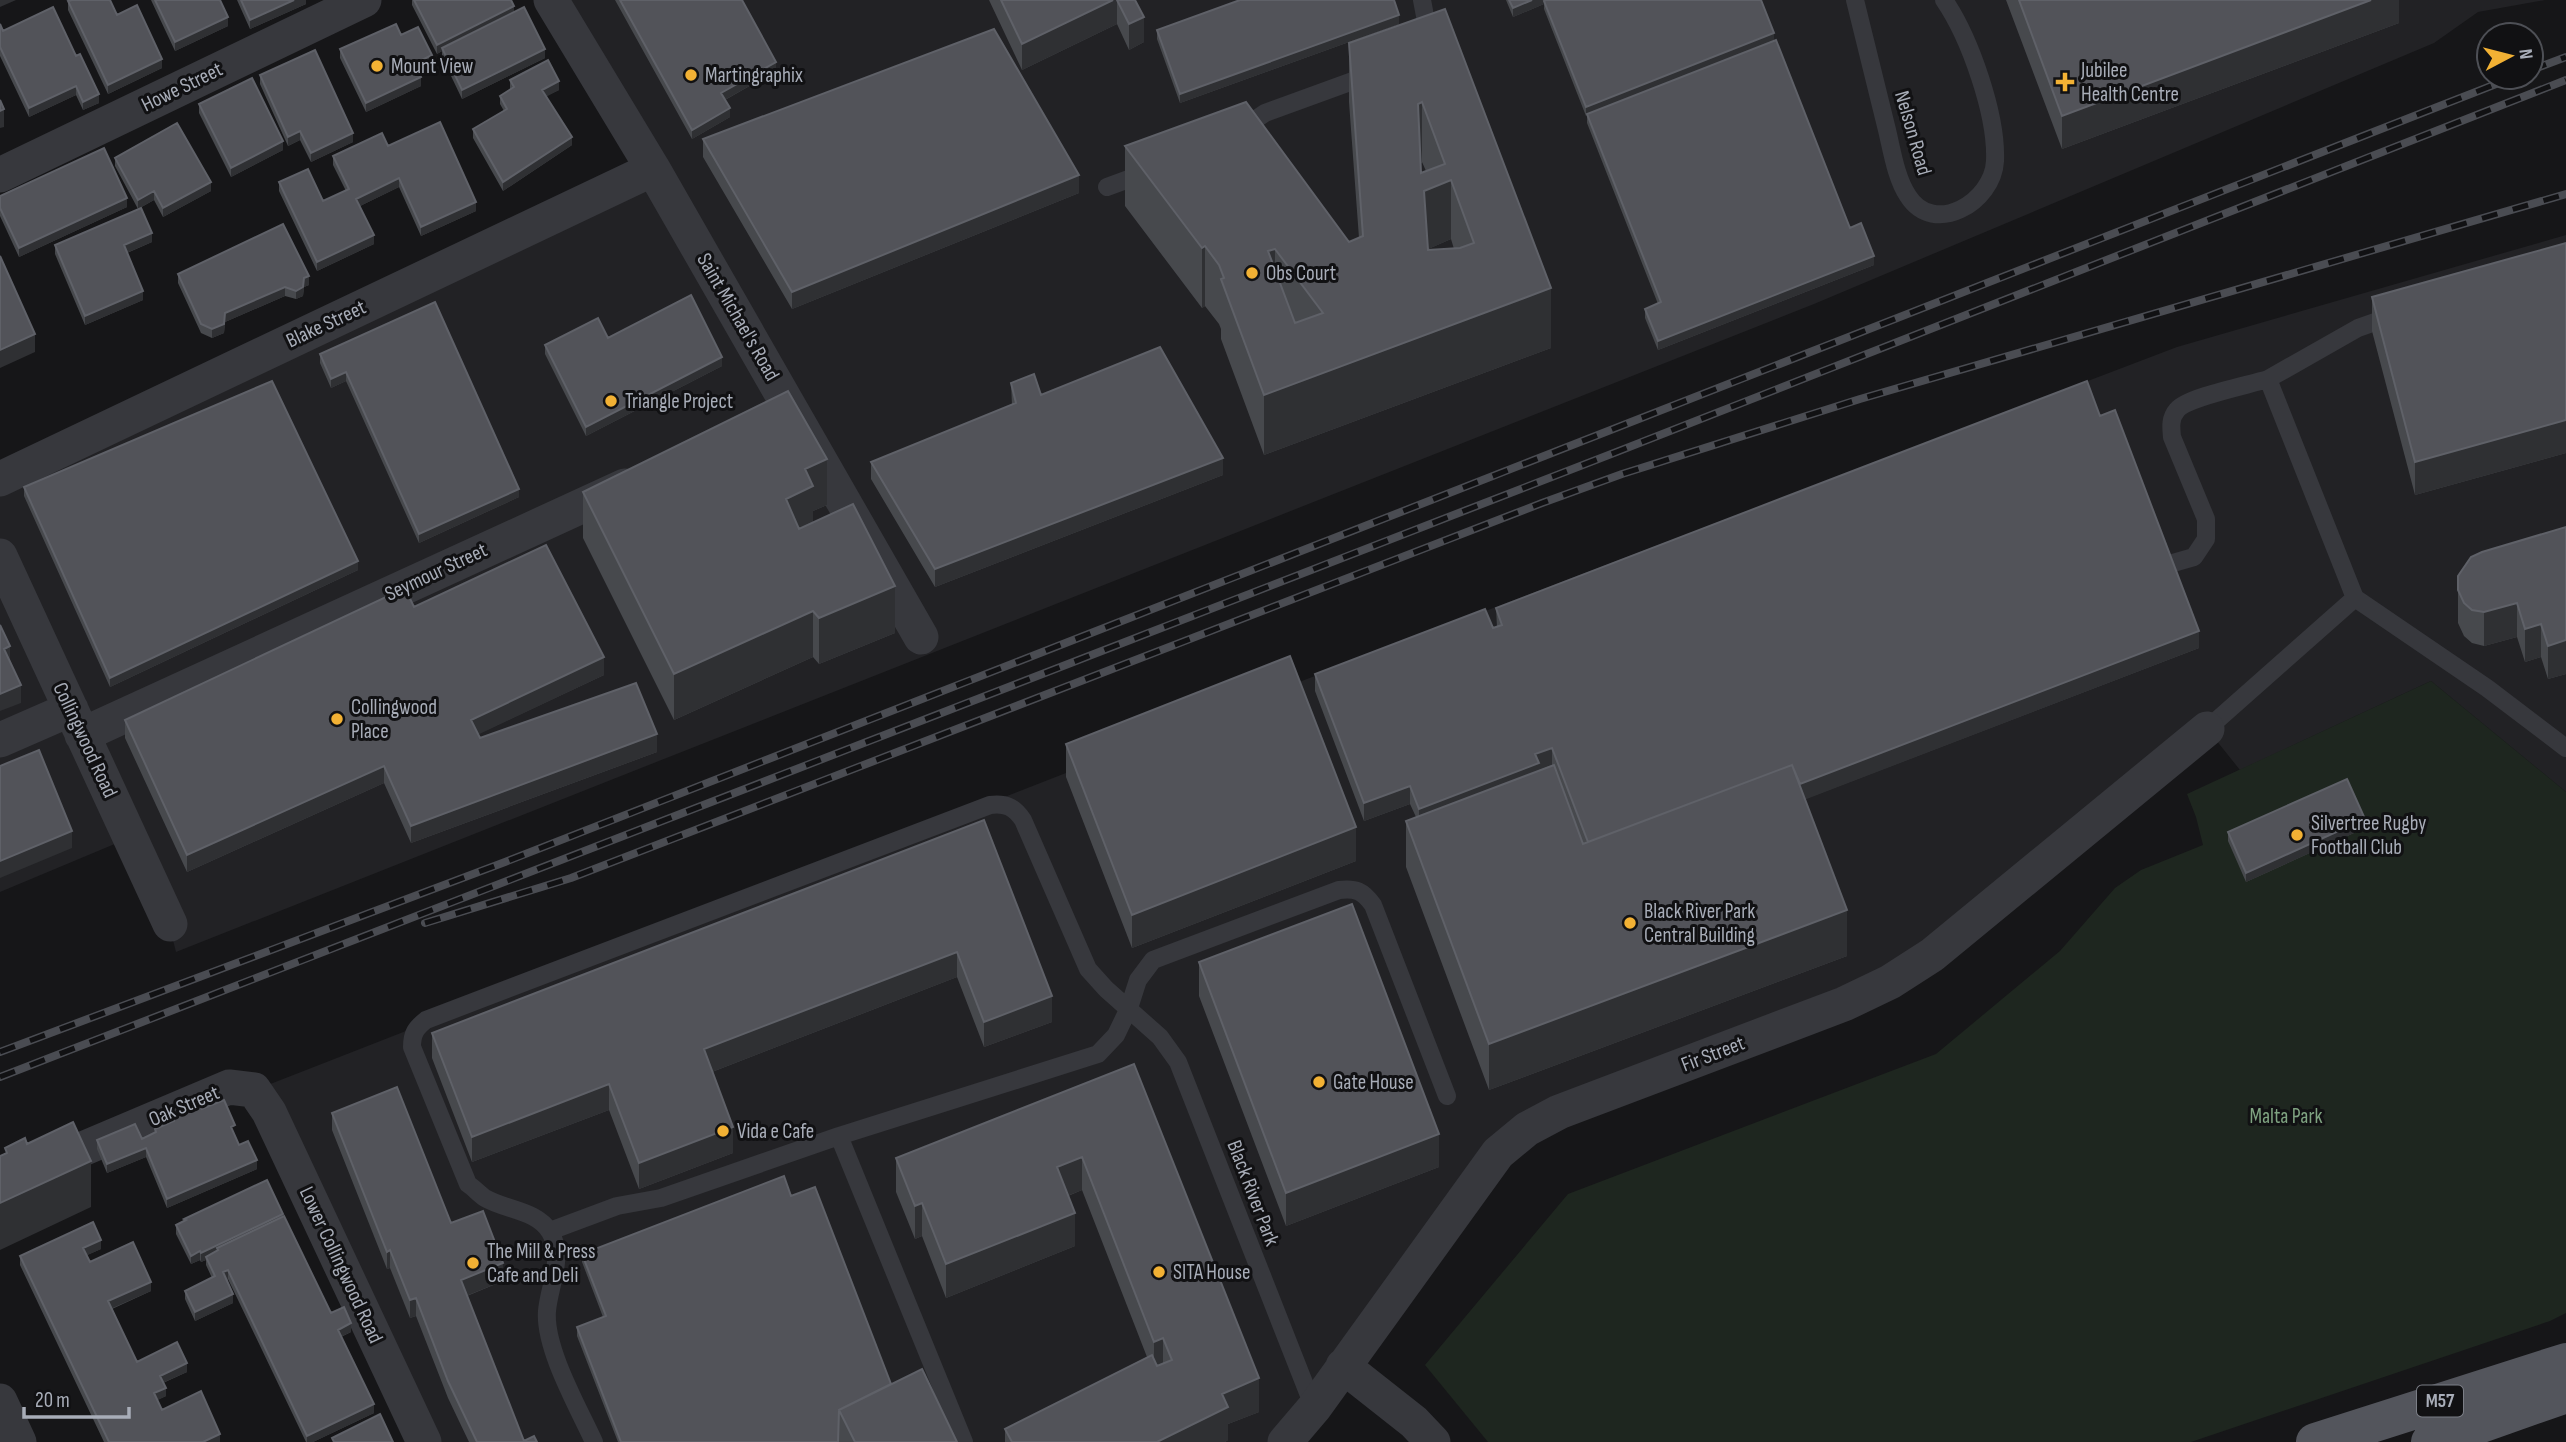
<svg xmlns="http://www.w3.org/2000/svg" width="2566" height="1442" viewBox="0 0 2566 1442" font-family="'Sofia Sans Condensed',sans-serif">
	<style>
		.built { fill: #222225 }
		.green { fill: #1e261f }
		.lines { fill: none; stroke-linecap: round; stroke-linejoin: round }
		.service { stroke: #37383d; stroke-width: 18 }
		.minor { stroke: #37383d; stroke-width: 35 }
		.primary { stroke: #53555c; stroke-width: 38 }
		.rail-casing { stroke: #4a4c52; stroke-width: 8 }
		.rail { stroke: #111113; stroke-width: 5; stroke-dasharray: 16; stroke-linecap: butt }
		.wall { fill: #47494d; fill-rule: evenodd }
		.shaded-wall { fill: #2f3033 }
		.building { fill: #525359; stroke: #5f6168; stroke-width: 2; fill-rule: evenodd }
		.poi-dot { fill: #f2b134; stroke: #111113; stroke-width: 2.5 }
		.labels { text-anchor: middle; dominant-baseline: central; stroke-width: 6; stroke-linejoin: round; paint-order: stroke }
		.shield { fill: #111113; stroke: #7b7e86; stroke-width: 2 }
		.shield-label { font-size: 19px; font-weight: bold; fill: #a8adb8 }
		.poi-label { font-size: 21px; fill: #a8adb8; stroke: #111113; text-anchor: start }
		.street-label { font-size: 21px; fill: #a8adb8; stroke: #111113 }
		.park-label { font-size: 21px; fill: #7fa381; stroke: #111113 }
	</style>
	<rect width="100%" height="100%" fill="#161618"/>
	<!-- built -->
	<path class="built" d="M551 0H2545L2478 12 2434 43 1814 304 176 952 169 924 129 838 0 892V479L653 169Z
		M2566 235V792L2431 681 2240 770 2208 730 1932 955 1527 1129 1285 1442H424L255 1090 1286 687 2177 347Z"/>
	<!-- green -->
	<path class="green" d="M2431 681 2566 792V1313L2550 1321 2191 1442H1488L1425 1365 1568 1194 1936 1054 2060 951 2115 888 2141 870 2203 845 2196 817 2187 794Z"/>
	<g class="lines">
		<!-- service -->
		<path class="service" d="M1422 0 1429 37
			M1855 0C1866 43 1876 87 1887 130 1892 151 1896 178 1908 196 1934 237 1993 202 1995 161 1997 115 1970 38 1944 0
			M1237 132 1265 113 1372 74
			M1107 187 1145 173
			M2268 379 2358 328 2392 316
			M2173 563 2194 557 2206 539V519L2172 437C2171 427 2170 418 2177 410 2187 397 2249 385 2268 379L2355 598
			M2207 729 2355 598 2487 688 2566 748
			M839 1136 964 1442
			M550 1231 617 1206 661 1198 839 1136 1098 1054 1116 1035 1129 1008 1138 980 1153 960 1339 890C1356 888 1363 891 1373 905L1447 1096
			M594 1442C578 1407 544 1348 547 1311 549 1286 565 1256 550 1232 537 1210 505 1210 485 1198 479 1194 474 1188 468 1184L412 1047C412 1033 416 1028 426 1020L990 805C1006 803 1014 807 1023 820L1088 969 1106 989 1160 1037 1178 1062 1314 1408"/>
		<!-- minor -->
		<path class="minor" d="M551 0 653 169 921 637
			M0 175 364 0
			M0 479 653 169
			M0 556 170 924
			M82 735 625 486
			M0 740 71 709
			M0 1184 229 1087 254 1090 269 1112 424 1442
			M1343 1366 1414 1422 1433 1442
			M0 1401 19 1442
			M1285 1442 1314 1408 1498 1153 1527 1129 1559 1112 1844 1004 1890 982 1932 955 2207 729"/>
		<!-- primary -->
		<path class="primary" d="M2315 1442 2566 1362
			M2430 1442 2566 1394"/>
		<!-- rail casing -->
		<g class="rail-casing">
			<path id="rail" d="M2531 70 2566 57
				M425 923 571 878 1542 503 1622 474 1860 399 2566 194
				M0 1052 505 862 2514 77
				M0 1077 1619 451 2566 80"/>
		</g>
		<!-- rail -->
		<use href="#rail" class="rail"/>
	</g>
	<!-- wall -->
	<path class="wall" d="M151 0H220L228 26 175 51Z
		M237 0H306V4L250 29Z
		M412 0H511L514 12 545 58 462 99 442 57V51L437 54 412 5Z
		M615 0H742L776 71 725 100 730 117 692 139Z
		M989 0H1135L1144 42 1129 50 1117 24 1022 70Z
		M1506 0H1761L1774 41 1850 228 1874 265 1658 350 1645 318V309L1658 304 1587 123V115L1586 116 1544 9V4L1513 17Z
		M2006 0H2399V23L2062 149Z
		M68 1 117 15 162 68 108 94 68 10Z
		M1445 9 1551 348 1264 455 1221 339V329L1219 324 1205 306 1202 308 1125 206V146L1349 242 1359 238 1349 102V43ZM1422 162 1426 171 1421 173V163ZM1451 239 1454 249 1428 250V249Z
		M0 24 3 31 99 103 83 110 76 95 29 117 0 56Z
		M1399 24 1180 103 1157 39V30Z
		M401 35 432 64 418 71 421 86 366 112 340 58V49Z
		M260 75 353 142 311 162 300 140 288 146 260 84Z
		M510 80 559 90 546 96 572 145 503 191 473 138V129L504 111 500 104V96L510 89Z
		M199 104 283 150 231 177 199 113Z
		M703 139 1079 193 792 309 703 157Z
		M388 146 476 211 421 236 399 187 360 206 374 244 317 271 279 191V182L323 201 346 191 333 165V156Z
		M115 158 211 191 163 217 154 200 138 209 115 166Z
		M0 196 127 207 19 257 0 216Z
		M152 242 127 253 143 300 85 325 55 254V245Z
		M2566 243V453L2415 495 2372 331V297Z
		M178 274 309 285 304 287 303 296 296 299 285 296 225 322 224 333 212 338 201 333 178 283Z
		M608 338 722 366 586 436 545 354V345Z
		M320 354 519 497 419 543 346 381 331 388 320 363Z
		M1011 383 1041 395 1223 475 935 587 871 479V462L1012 405Z
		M2100 416 2199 648 1805 799 1847 956 1489 1090 1406 867V821L1416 817 1410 804 1364 821 1315 691V674L1493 628 1497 627 1496 608Z
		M24 487 358 570 110 687 24 496Z
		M583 492 827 505 813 511V522L895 633 819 664 813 657 674 720 583 538Z
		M2566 527V674L2548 679 2541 657 2525 662 2517 637 2484 646 2472 643 2464 636 2458 623V590Z
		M414 607 604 675 478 734 480 738 657 752 411 843 384 783 187 872 125 738V720Z
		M1066 744 1356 861 1132 948 1066 777Z
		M984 820 1052 1022 984 1047 957 977 712 1072 733 1153 639 1189 609 1110 472 1162 432 1058V1033Z
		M2365 828 2246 882 2228 841V832Z
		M1199 962 1439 1167 1286 1226 1199 996Z
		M1134 1064 1259 1412 1228 1424V1440L1225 1442H1005V1429L1147 1357 1082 1190 1068 1196 1075 1246 946 1298 922 1236 915 1239 896 1192V1158Z
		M202 1109 234 1134 239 1145 257 1169 167 1208 146 1157 107 1173 97 1149V1140L142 1139 155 1133V1129L173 1122V1117Z
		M332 1113 451 1223 503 1281 467 1296 524 1441 537 1442H469L448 1398 416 1316 410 1318 390 1268 387 1269 332 1130Z
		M791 1196 891 1384 957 1442H618L577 1336V1327L603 1317 582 1262V1254Z
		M283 1217 331 1313 351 1332 341 1337 374 1413 313 1442H306L228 1279 227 1280 233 1303 195 1321 185 1299V1291L212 1278 206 1265V1260L201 1262 200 1260 191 1264 176 1234V1225L184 1221V1219Z
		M101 1249 87 1255 90 1262 151 1291 112 1309 137 1362 187 1372 163 1383 166 1396 157 1400 162 1410 220 1442H104L20 1265V1256Z"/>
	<!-- shaded-wall -->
	<path class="shaded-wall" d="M0 0H16L0 7Z
		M294 0H306V4L250 29V20Z
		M1113 0H1117V24L1022 70V44Z
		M1532 0H1555L1544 1V4L1513 17V8Z
		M2371 0H2399V23L2062 149V116Z
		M514 6V14L442 48V51L437 54V45Z
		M1399 15V24L1180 103V94Z
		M228 17V26L175 51V42Z
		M1144 17V42L1129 50V24Z
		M1774 33V41L1586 116V107Z
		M545 49V58L462 99V90Z
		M432 55V64L414 73V64Z
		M162 59V68L108 94V85Z
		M776 62V71L721 102V93Z
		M421 77V86L366 112V103Z
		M559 81V90L542 99V90Z
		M76 86V95L29 117V108Z
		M99 94V103L83 110V102Z
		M1422 102V162L1418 164V104Z
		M730 108V117L692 139V130Z
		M4 109V127L0 128V111Z
		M300 131V140L288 146V137Z
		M353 133V142L311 162V153Z
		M572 137V145L503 191V182Z
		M283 141V150L231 177V168Z
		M1079 175V193L792 309V292Z
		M399 178V187L356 208V199Z
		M1451 180V239L1424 251V191Z
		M211 182V191L163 217V208Z
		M154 191V200L138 209V200Z
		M127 198V207L19 257V248Z
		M476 202V211L421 236V227Z
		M152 233V242L124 254V245Z
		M374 235V244L317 271V262Z
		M1205 246V306L1202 308V248Z
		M1275 249V309L1268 251Z
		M1874 256V265L1658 350V341Z
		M309 276V285L304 287 303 296 296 299V291L304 278Z
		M285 287V296L225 322 224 333 212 338V329L225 313Z
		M1551 288V348L1264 455V395Z
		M143 291V300L85 325V316Z
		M35 334V352L0 368V350Z
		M722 357V366L586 436V427Z
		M346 372V381L331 388V379Z
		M2566 420V453L2415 495V462Z
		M1223 458V475L935 587V569Z
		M827 459V505L813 511V532L786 545V499L805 469Z
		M519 489V497L419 543V534Z
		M358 561V570L110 687V678Z
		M895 586V633L819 664V618Z
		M2517 603V637L2484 646V612Z
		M813 611V657L674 720V674Z
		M2541 624V657L2525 662V629Z
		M2199 631V648L1596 880V862Z
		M2566 640V674L2548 679V646Z
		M10 646V663L4 649Z
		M604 657V675L471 738V720Z
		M21 685V703L0 711V694Z
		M657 734V752L411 843V826Z
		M1552 748V765L1539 770V781L1419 827V809L1535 754Z
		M384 766V783L187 872V855Z
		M1410 786V804L1364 821V803Z
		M2365 819V828L2246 882V873Z
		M1356 827V861L1132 948V915Z
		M72 831V848L0 878V861Z
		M1847 910V956L1489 1090V1044Z
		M957 952V977L704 1075V1049Z
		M1052 996V1022L984 1047V1022Z
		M609 1084V1110L472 1162V1137Z
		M733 1127V1153L639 1189V1163Z
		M1439 1134V1167L1286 1226V1193Z
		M146 1148V1157L107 1173V1164Z
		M1082 1157V1190L1057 1200V1167Z
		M257 1160V1169L167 1208V1199Z
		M91 1161V1207L0 1250V1203Z
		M922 1203V1236L915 1239V1206Z
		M1075 1213V1246L946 1298V1264Z
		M283 1214V1223L217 1248V1254L206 1257V1260L201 1262V1253Z
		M101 1240V1249L83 1257V1248Z
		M390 1250V1268L387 1269V1252Z
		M200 1251V1260L191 1264V1256Z
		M503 1263V1281L461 1298V1280Z
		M228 1270V1279L223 1281V1272Z
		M151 1282V1291L108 1310V1301Z
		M233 1294V1303L195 1321V1312Z
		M416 1298V1316L410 1318V1300Z
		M351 1323V1332L338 1338V1330Z
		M1163 1338V1371L1154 1375V1342Z
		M187 1363V1372L160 1384V1376Z
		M1259 1378V1412L1228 1424V1440L1225 1442H1157L1222 1394Z
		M166 1388V1396L154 1402V1393Z
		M374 1404V1413L313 1442H307V1436Z
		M220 1434V1442H203Z"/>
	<!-- building -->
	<path class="building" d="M72 0H110L117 15 137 5 162 59 108 85 68 1Z
		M155 0H220L228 17 175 42Z
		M241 0H294L250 20Z
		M414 0H511L514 6 437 45Z
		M620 0H742L776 62 721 93 730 108 692 130Z
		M1001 0H1113L1022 44Z
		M1117 0H1135L1144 17 1129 24Z
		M1240 0H1394L1399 15 1180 94 1157 30Z
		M1509 0H1532L1513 8Z
		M1546 0H1761L1774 33 1586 107 1544 1Z
		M2019 0H2371L2062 116Z
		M53 7 76 56 80 54 99 94 83 102 76 86 29 108 0 47V24L3 31Z
		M524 7 545 49 462 90 442 48Z
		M1445 9 1551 288 1264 395 1221 279 1224 278 1219 265 1205 246 1202 248 1125 146 1246 102 1349 242 1363 236 1349 43ZM1422 102 1445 164 1421 173 1418 104ZM1451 180 1474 243 1460 248 1428 250 1424 191ZM1275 249 1323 313 1295 323 1268 251Z
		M396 24 401 35 418 27 432 55 414 64 421 77 366 103 340 49Z
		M994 29 1079 175 792 292 703 139Z
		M1776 40 1850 228 1861 223 1874 256 1658 341 1645 309 1661 302 1587 114Z
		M315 50 353 133 311 153 300 131 288 137 260 75Z
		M548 60 559 81 542 90 572 137 503 182 473 129 507 109 500 96 514 87 510 80Z
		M252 78 283 141 231 168 199 104Z
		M0 100 4 109 0 111Z
		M440 122 476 202 421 227 399 178 356 199 374 235 317 262 279 182 308 169 323 201 349 189 333 156 382 133 388 146Z
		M177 123 211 182 163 208 154 191 138 200 115 158Z
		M104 148 127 198 19 248 0 208V196Z
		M141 208 152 233 124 245 143 291 85 316 55 245Z
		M283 224 309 276 304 278 303 287 296 291 285 287 225 313 224 324 212 329 201 324 178 274Z
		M2566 243V420L2415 462 2372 297Z
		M0 256 35 334 0 350Z
		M691 295 722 357 586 427 545 345 598 318 608 338Z
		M435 302 519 489 419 534 346 372 331 379 320 354Z
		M1160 347 1223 458 935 569 871 462 1016 403 1011 383 1034 374 1041 395Z
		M272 381 358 561 110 678 24 487Z
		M2087 381 2100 416 2115 410 2199 631 1800 784 1792 765 1588 842 1552 748 1535 754 1539 763 1419 809 1410 786 1364 803 1315 674 1485 609 1493 628 1502 625 1496 608Z
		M788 391 827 459 805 469 813 486 786 499 799 529 853 504 895 586 819 618 813 611 674 674 583 492Z
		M2566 527V640L2548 646 2541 624 2525 629 2517 603 2484 612 2472 610 2464 603 2458 590V576L2471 557 2482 552Z
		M546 545 604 657 471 720 480 738 636 683 657 734 411 826 384 766 187 855 125 720 405 588 414 607Z
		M0 625 10 646 4 649 21 685 0 694Z
		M1290 656 1356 827 1132 915 1066 744Z
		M39 750 72 831 0 861V766Z
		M1554 765 1583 844 1792 765 1847 910 1489 1044 1406 821Z
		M2347 779 2365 819 2246 873 2228 832Z
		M984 820 1052 996 984 1022 957 952 704 1049 733 1127 639 1163 609 1084 472 1137 432 1033Z
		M1352 904 1439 1134 1286 1193 1199 962Z
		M1134 1064 1259 1378 1222 1394 1228 1407 1157 1442H1012L1005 1429 1152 1355 1157 1366 1172 1360 1163 1338 1154 1342 1082 1157 1057 1167 1075 1213 946 1264 922 1203 915 1206 896 1158Z
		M397 1087 451 1223 483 1211 503 1263 461 1280 524 1441 534 1436 537 1442H477L448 1381 416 1298 410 1300 390 1250 387 1252 332 1113Z
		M224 1100 235 1125 231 1127 239 1145 248 1141 257 1160 167 1199 146 1148 107 1164 97 1140 135 1124 142 1139 156 1132 155 1129 174 1121 173 1117 201 1105 202 1109Z
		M73 1122 91 1161 0 1203V1156L7 1153 5 1148 25 1138 27 1144Z
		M784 1176 791 1196 815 1187 891 1384 839 1410 838 1442H621L577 1327 606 1316 582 1254Z
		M267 1180 283 1214 201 1253 200 1251 191 1256 176 1225 186 1220 184 1219Z
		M284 1216 331 1313 344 1307 351 1323 338 1330 374 1404 307 1436 228 1270 223 1272 233 1294 195 1312 185 1291 215 1276 206 1257 218 1250 217 1248Z
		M93 1222 101 1240 83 1248 90 1262 133 1242 151 1282 108 1301 137 1362 177 1342 187 1363 160 1376 166 1388 154 1393 162 1410 201 1391 220 1434 203 1442H109L20 1256Z
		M922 1369 957 1442H855L839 1410Z
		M380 1414 393 1442H334L332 1438Z"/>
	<!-- markers -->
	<g class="poi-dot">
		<circle cx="377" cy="66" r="7"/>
		<circle cx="691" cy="75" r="7"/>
		<path d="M2061.5 71.5h7v7h7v7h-7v7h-7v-7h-7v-7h7z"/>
		<circle cx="1252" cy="273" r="7"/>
		<circle cx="611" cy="401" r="7"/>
		<circle cx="337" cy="719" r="7"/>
		<circle cx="2297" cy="835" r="7"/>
		<circle cx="1630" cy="923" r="7"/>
		<circle cx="1319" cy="1082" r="7"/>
		<circle cx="723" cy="1131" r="7"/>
		<circle cx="473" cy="1263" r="7"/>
		<circle cx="1159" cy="1272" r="7"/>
	</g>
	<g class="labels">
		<!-- shield labels -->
		<rect class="shield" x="2417" y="1385.5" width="46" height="31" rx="5"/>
		<g class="shield-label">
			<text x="2440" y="1401">M57</text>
		</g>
		<!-- poi labels -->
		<g class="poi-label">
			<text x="391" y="66">Mount View</text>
			<text x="2081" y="70">Jubilee<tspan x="2081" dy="24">Health Centre</tspan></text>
			<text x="705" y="75">Martingraphix</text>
			<text x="1266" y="273">Obs Court</text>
			<text x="625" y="401">Triangle Project</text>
			<text x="351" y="707">Collingwood<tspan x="351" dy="24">Place</tspan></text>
			<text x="2311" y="823">Silvertree Rugby<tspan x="2311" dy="24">Football Club</tspan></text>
			<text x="1644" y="911">Black River Park<tspan x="1644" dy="24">Central Building</tspan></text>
			<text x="1333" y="1082">Gate House</text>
			<text x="737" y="1131">Vida e Cafe</text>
			<text x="487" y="1251">The Mill &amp; Press<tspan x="487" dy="24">Cafe and Deli</tspan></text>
			<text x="1173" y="1272">SITA House</text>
		</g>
		<!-- street labels -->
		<g class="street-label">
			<text transform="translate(182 87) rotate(-26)">Howe Street</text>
			<text transform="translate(1913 133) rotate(74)">Nelson Road</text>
			<text transform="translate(738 317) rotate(60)">Saint Michael's Road</text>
			<text transform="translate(326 324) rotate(-25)">Blake Street</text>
			<text transform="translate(436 572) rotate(-25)">Seymour Street</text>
			<text transform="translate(85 740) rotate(65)">Collingwood Road</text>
			<text transform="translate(1713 1054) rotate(-21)">Fir Street</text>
			<text transform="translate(184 1106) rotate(-23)">Oak Street</text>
			<text transform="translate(1253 1193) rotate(69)">Black River Park</text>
			<text transform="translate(341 1265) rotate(65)">Lower Collingwood Road</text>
		</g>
		<!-- park labels -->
		<g class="park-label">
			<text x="2286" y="1116">Malta Park</text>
		</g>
	</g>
	<!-- north arrow -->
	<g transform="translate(2510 56) rotate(83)"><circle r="33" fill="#111113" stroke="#4d4f55" stroke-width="2"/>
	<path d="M0-5L12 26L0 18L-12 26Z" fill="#f2b134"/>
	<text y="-10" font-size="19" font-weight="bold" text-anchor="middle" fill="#a8adb8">N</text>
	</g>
	<!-- scale -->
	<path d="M24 1407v10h105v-10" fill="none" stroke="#a8adb8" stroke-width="3.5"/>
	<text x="35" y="1407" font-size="21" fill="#a8adb8" stroke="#111113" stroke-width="5" paint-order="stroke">20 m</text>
</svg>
